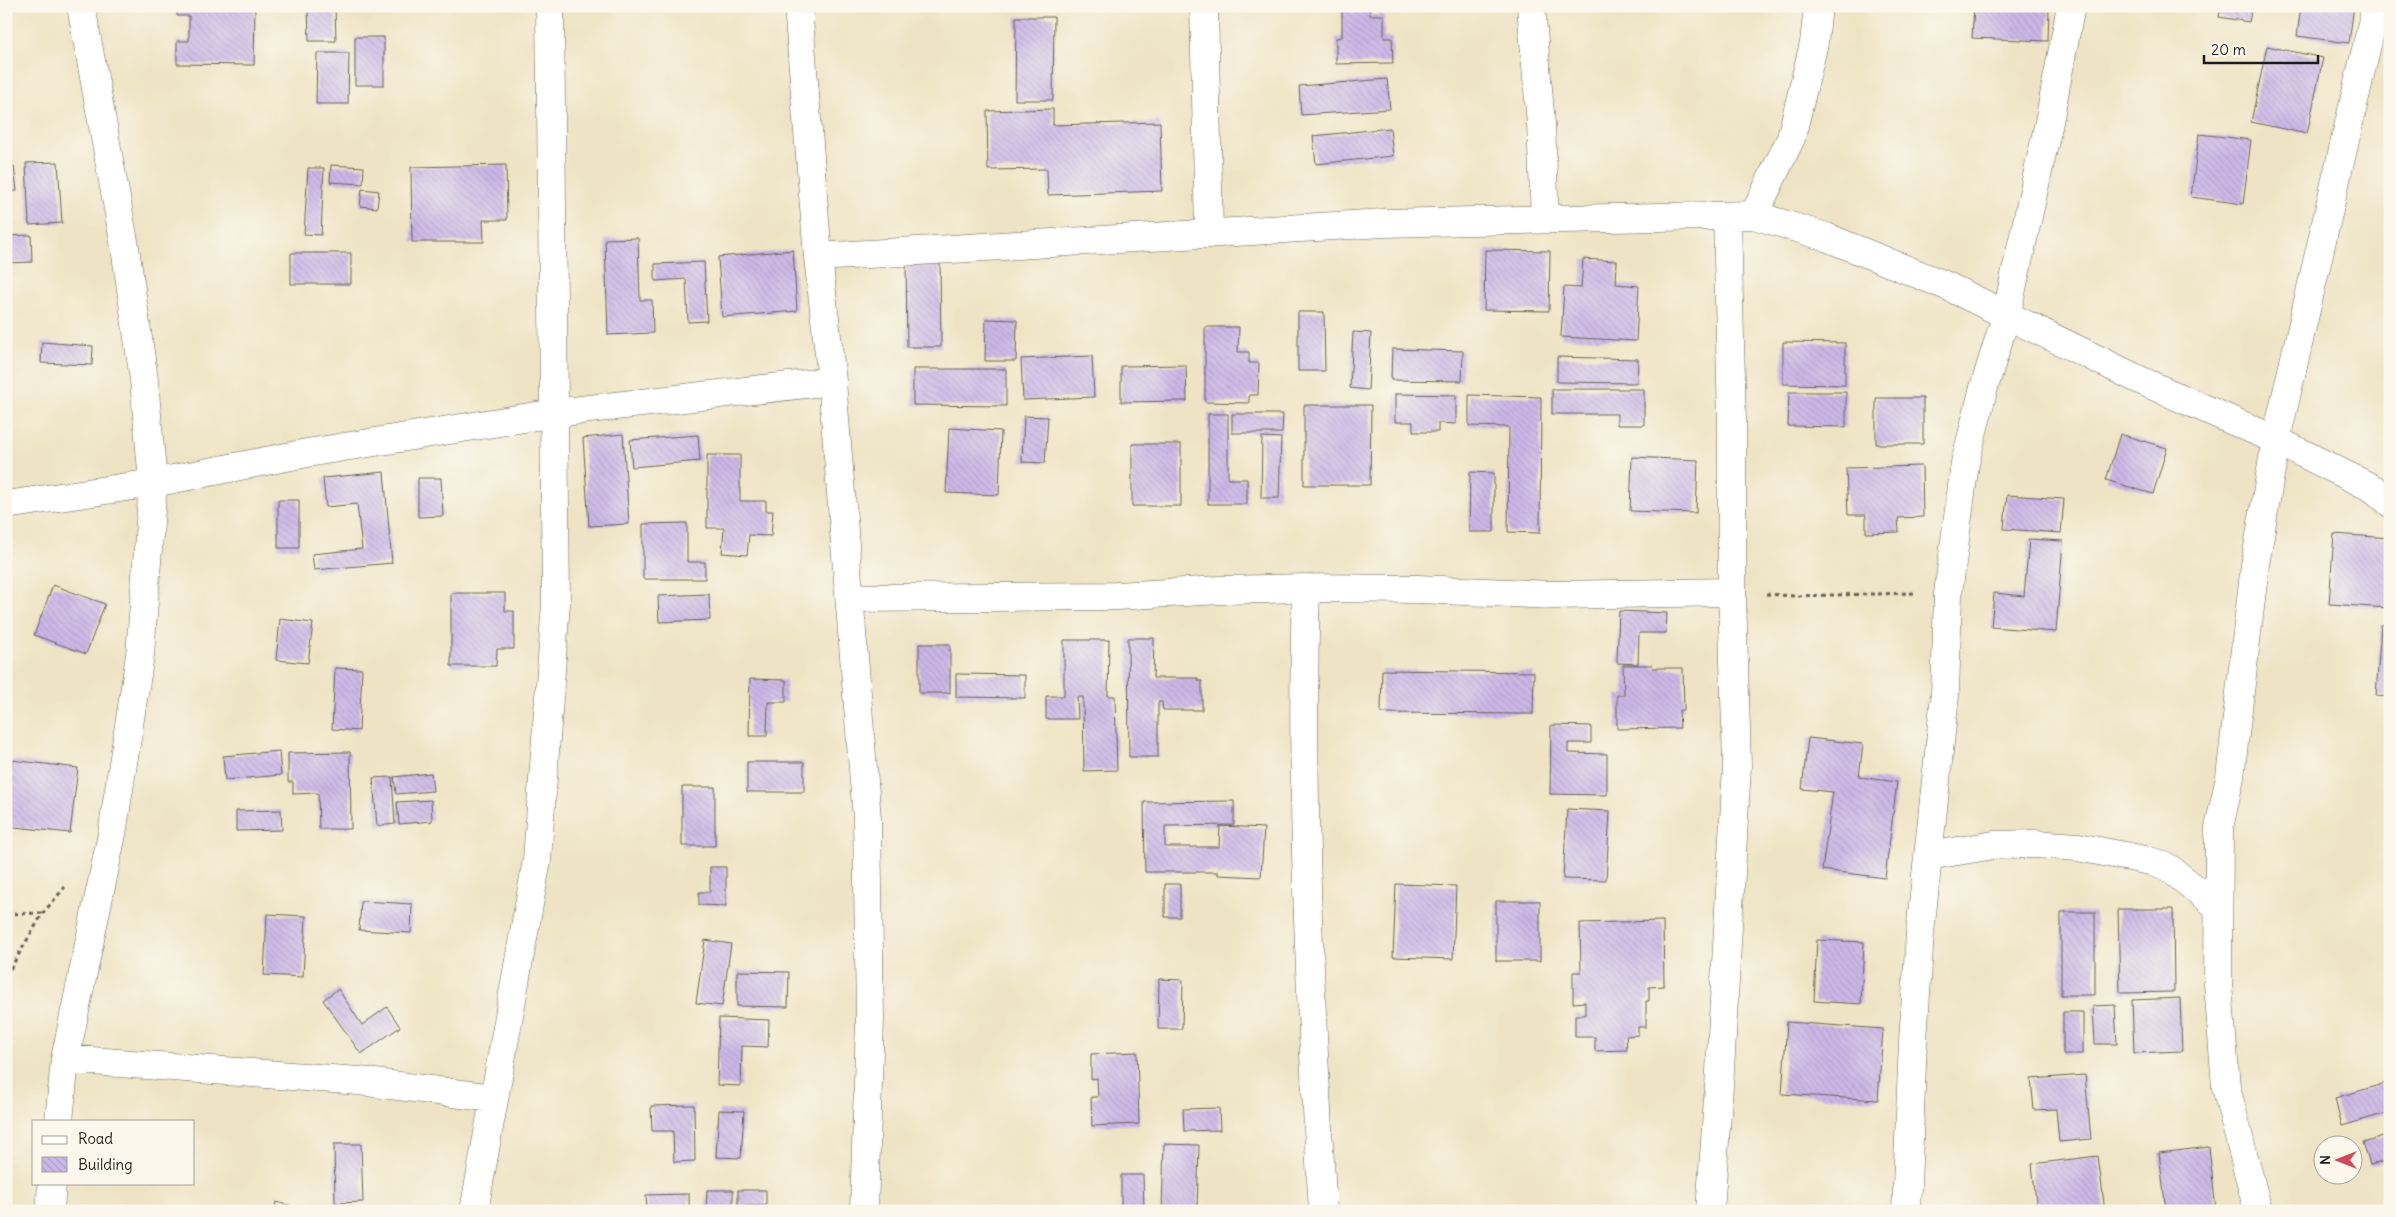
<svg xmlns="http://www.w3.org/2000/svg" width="2396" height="1217" viewBox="0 0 2396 1217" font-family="Delius,sans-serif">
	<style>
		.building { fill: url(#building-back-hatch) }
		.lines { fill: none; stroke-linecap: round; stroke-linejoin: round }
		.minor-casing { stroke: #666257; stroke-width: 29 }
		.path { stroke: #666257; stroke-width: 3; stroke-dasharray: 4 4; stroke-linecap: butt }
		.minor { stroke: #fff; stroke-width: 28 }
	</style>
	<defs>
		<pattern id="building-back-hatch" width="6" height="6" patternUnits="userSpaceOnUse" patternTransform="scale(1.25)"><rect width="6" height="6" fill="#ccb8e7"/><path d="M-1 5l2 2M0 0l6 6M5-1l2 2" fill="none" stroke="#af9ec6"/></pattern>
	</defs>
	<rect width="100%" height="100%" fill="#fbf7ec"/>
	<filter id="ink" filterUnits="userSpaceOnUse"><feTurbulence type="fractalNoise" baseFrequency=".02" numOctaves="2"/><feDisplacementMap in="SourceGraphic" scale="10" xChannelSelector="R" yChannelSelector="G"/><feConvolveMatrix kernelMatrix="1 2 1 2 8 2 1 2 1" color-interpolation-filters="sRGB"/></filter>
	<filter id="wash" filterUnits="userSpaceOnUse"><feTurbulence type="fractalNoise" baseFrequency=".0096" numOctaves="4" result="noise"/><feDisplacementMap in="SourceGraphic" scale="20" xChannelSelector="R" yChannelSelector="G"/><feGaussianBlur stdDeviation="1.12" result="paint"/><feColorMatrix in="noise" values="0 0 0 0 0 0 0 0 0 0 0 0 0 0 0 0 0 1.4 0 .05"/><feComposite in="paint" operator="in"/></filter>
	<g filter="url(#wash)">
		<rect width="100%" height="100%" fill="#eee4c5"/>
		<g id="blocks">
			<!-- building -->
			<path class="building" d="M177 6H255L254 65 177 64V41H189V16H177Z
				M308 6H335L336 41H309Z
				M1342 6H1369L1370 15H1384V38H1392L1393 63 1336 64V38L1342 37Z
				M1974 6H2049L2048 41 1972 38Z
				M2221 6H2252L2249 22 2219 17Z
				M2301 6H2354L2349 43 2297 36Z
				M1016 17H1054L1053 100H1015Z
				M355 37H384V85H355Z
				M2267 46 2323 58 2307 134 2251 122Z
				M317 53H349L348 104H316Z
				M1387 79 1390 109 1301 115 1299 86Z
				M1053 109V125L1160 122 1162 191 1048 195 1047 169 988 170 987 111Z
				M1390 128 1393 156 1316 164 1313 136Z
				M2199 134 2251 140 2243 204 2191 197Z
				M58 162 62 223 29 225 26 163Z
				M331 165 364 167 363 184 330 182Z
				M506 165 507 220H483L484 242H412L411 167Z
				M14 166 17 191 6 192V167Z
				M308 168H324L321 235 304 234Z
				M362 189 379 191 377 208 360 206Z
				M31 235 32 262 6 263V236Z
				M638 238 640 300H652L653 333 608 335 605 239Z
				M793 250 797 311 722 317 718 257Z
				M1485 250 1550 251 1549 311 1484 310Z
				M291 253H351V284H291Z
				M906 259H940L941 347H907Z
				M1583 259 1617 261 1616 284 1639 286 1636 341 1561 337 1564 287 1581 288Z
				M704 262 707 321 688 322 686 279 655 281V264Z
				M1298 312H1324L1325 371H1298Z
				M986 319 1017 320 1016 361H985Z
				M1205 327H1239L1238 352H1249V363H1259L1258 395H1249V403L1205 402Z
				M1353 332 1371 333 1368 390 1350 388Z
				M42 342 93 346 92 365 41 363Z
				M1783 342 1845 343V385L1783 384Z
				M1392 349 1463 351 1462 381 1391 380Z
				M1092 356 1094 397 1023 400 1021 359Z
				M1557 357 1638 359 1637 383 1557 382Z
				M1186 365 1187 401 1121 402V366Z
				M913 369H1006V406L913 405Z
				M1552 389H1644V425H1617V414H1552Z
				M1789 392H1846V427L1788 426Z
				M1395 394 1456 395V424L1438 423V432H1413V422H1395Z
				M1469 395 1541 397 1540 533 1508 532 1509 427 1469 426Z
				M1876 398H1923V444H1876Z
				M1304 405H1371L1370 485H1304Z
				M1208 414H1228V479H1247V504H1208Z
				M1232 414H1283L1282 433H1232Z
				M1024 416 1048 417 1045 463 1022 462Z
				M949 428 1001 431 999 495 946 493Z
				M623 434 629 524 589 526 583 438Z
				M2120 434 2167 448 2153 494 2106 480Z
				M698 435 700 461 632 467 630 440Z
				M1262 437 1281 438 1279 498H1261Z
				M1132 444H1181V506H1132Z
				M707 455H740V501H766V511H773L771 536 749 535 747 555 722 553 724 528H707Z
				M1632 457 1698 460 1696 513 1630 511Z
				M1922 466 1923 517 1898 518 1899 532 1866 533V515H1848L1846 468Z
				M384 472 392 563 314 570 312 554 362 549 357 504 326 507 323 478Z
				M1470 472 1494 473V532H1469Z
				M418 478H441L443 516 418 517Z
				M2007 495 2064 499 2061 533 2004 529Z
				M278 500H299V548H278Z
				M687 523V562H705V579H643V524Z
				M2334 534 2390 538 2388 608 2329 604Z
				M2029 539 2063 541 2056 632 1991 627 1994 593 2024 596Z
				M53 585 105 604 86 654 34 635Z
				M451 593H505V611H514V649H497L496 666H451Z
				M709 594 710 620 659 622 658 596Z
				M1619 611 1667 613 1666 633H1639L1638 664 1617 663Z
				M280 619 313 623 308 663 276 660Z
				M2381 625H2390V697L2376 696Z
				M1128 638H1154L1153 678H1198V681H1202V710H1163L1162 702H1158V757H1129Z
				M1064 640H1109L1108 696H1115L1117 770 1084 771 1083 697H1077L1078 719H1046V696H1064Z
				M919 644H950V693H919Z
				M1623 665H1652L1653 668H1683L1684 710H1679L1680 728 1617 729V695H1624Z
				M335 668 362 669 359 731 332 729Z
				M1382 670 1534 672 1533 714 1381 713Z
				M956 674 1025 675V698L956 697Z
				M750 679 786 680V702H768L767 736H749Z
				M1551 725 1591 726V743H1568V753L1607 754V795L1550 794Z
				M1808 738 1863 744 1859 777 1897 782 1885 878 1822 870 1833 792 1802 789Z
				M279 751 281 775 225 780 223 756Z
				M350 752 351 829H319L318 793 293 794V782H288V753Z
				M12 760 78 768 70 833 6 826Z
				M747 762H804V792H747Z
				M431 773 433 791 396 794 394 777Z
				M392 777 395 824 377 826 373 778Z
				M682 787H715V846H682Z
				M431 800 432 821 399 824 397 802Z
				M1234 801V825L1165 826V847H1219L1220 826 1264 828 1261 877 1218 875V872H1145L1144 802Z
				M1567 809 1610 811 1606 880 1563 879Z
				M281 810 282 830 236 831V811Z
				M710 867H726V906L699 905V892H710Z
				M1165 884H1180V917H1165Z
				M1396 884 1456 886 1453 959 1393 957Z
				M361 901 412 904 411 933 359 930Z
				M1496 901H1540V961H1496Z
				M2118 909H2173L2174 992 2120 993Z
				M2061 912H2095V995H2061Z
				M267 914 306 916 303 977 264 975Z
				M1663 921 1664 986 1649 987V1001H1646V1027H1638V1035L1626 1036 1627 1050 1595 1051V1037H1575V1015H1585V1002L1573 1003V972H1581L1580 923Z
				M705 940 731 944 722 1006 696 1003Z
				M1817 940 1864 942 1861 1004 1814 1001Z
				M737 971 789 972 788 1007 737 1006Z
				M1159 979 1183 980 1182 1029H1158Z
				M338 989 362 1025 387 1007 400 1027 361 1054 323 1000Z
				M2180 998 2182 1051 2134 1053 2132 1000Z
				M2115 1005 2117 1044H2095L2093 1006Z
				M2063 1012H2083V1054H2063Z
				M719 1018 769 1020 768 1047 742 1046 741 1086 717 1085Z
				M1787 1022 1883 1029 1878 1100 1782 1094Z
				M1137 1052 1139 1124 1092 1126 1091 1097H1098L1097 1078 1091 1079V1054Z
				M2085 1075 2091 1139 2059 1142 2056 1109 2034 1110 2031 1079Z
				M2390 1082V1112L2342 1126 2335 1098Z
				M694 1105 695 1161 674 1162 673 1131H652L651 1106Z
				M1219 1108 1220 1130 1184 1131 1183 1109Z
				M719 1110 744 1111 741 1158 716 1157Z
				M2390 1134V1160L2370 1165 2363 1142Z
				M334 1144H361L363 1202 335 1203Z
				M1164 1144 1199 1145 1197 1211H1162Z
				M2209 1147 2216 1210 2166 1211 2159 1153Z
				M2098 1156 2105 1211H2037L2032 1164Z
				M1121 1175H1143L1144 1211H1121Z
				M707 1190H733V1211H706Z
				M738 1190H766V1206H738Z
				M689 1194V1211H647L646 1195Z
				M276 1202 292 1206 291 1211H274Z"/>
		</g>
	</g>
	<g filter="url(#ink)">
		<use href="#blocks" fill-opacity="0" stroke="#666257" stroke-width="1"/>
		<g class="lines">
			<!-- minor casing -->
			<g class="minor-casing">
				<path id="minor" d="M798 6 818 257 832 381 867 819 870 1019 864 1211
					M1204 6 1209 234
					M1531 6 1541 124 1545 219
					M1754 215 1791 138 1814 43 1818 6
					M818 257 1384 223 1754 215 1826 237 1947 286 2142 381 2276 440 2374 489 2390 503
					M6 505 153 483 307 453 555 413 832 381
					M1306 588C1300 796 1310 1003 1323 1211
					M850 598 1116 596 1220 590 1306 588 1418 589 1553 595 1732 592
					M1928 856 1994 845 2035 844 2078 847 2150 861 2169 868 2217 906
					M65 1059 359 1081 493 1098
					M59 1121 65 1059 112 834 140 655 153 483 144 380 125 247 81 6
					M50 1211 52 1183
					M474 1211 537 860 556 603 550 6
					M1710 1211 1720 1071 1737 766 1732 592V421L1727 216
					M1906 1211 1913 1041 1920 933 1945 695 1948 594 1965 463 1983 391 2006 316 2049 122 2071 6
					M2258 1211 2226 1087 2218 984 2219 828 2230 777 2255 565 2276 440 2376 6"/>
			</g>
			<!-- path -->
			<path class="path" d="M1766 594 1794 596 1915 593
				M6 914 42 913
				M6 976 43 913 65 887"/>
			<!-- minor -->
			<use href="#minor" class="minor"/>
		</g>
	</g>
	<!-- margin -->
	<rect width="2396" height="1217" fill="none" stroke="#fbf7ec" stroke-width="25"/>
	<!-- legend -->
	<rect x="32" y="1120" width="162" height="65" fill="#fbf7ec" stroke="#a29f99"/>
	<rect x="42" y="1136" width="25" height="8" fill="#ffffff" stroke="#a29f99"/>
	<text x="78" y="1144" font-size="15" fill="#1c1c1c">Road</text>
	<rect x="42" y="1157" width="25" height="15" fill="url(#building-back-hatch)" stroke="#a29f99"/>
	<text x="78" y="1170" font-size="15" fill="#1c1c1c">Building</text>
	<!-- north arrow -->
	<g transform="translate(2338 1160) rotate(270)"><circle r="24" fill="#fbf7ec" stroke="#a29f99"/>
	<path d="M0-4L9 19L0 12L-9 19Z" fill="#d1495b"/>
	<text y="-8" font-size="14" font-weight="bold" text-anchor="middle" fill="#1c1c1c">N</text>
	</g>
	<!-- scale -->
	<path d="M2204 55v8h114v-8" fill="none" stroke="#1c1c1c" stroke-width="2.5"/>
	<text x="2211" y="55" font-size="15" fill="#1c1c1c" stroke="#fbf7ec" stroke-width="4" paint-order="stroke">20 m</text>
</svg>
